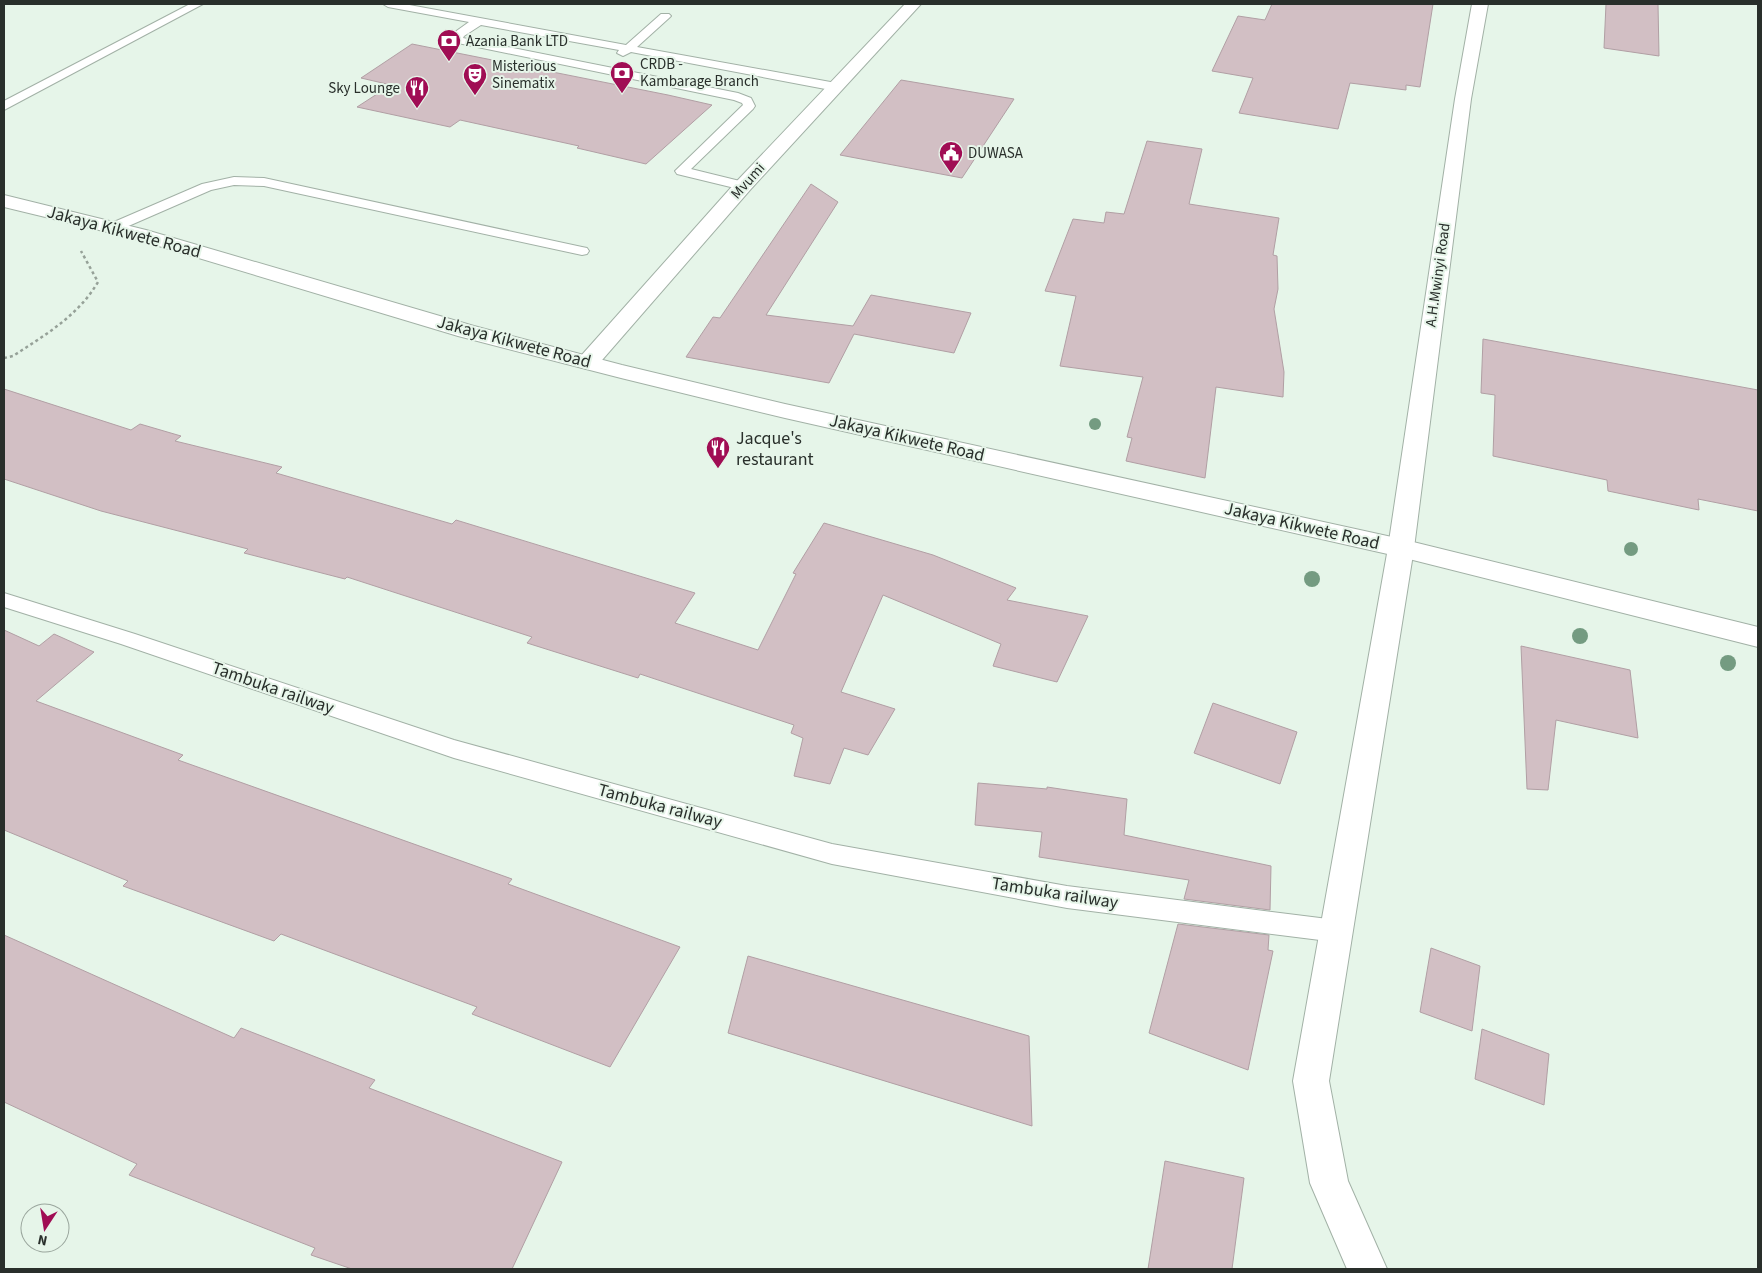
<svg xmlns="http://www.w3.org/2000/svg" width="1762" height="1273" viewBox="0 0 1762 1273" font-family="'Source Sans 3',sans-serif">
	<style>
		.building { fill: #d2bfc4; stroke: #b19fa4 }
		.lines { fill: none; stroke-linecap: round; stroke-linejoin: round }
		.service-casing { stroke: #a2b1a6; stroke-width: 2 }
		.minor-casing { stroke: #a2b1a6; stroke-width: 2 }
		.secondary-casing { stroke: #a2b1a6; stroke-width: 2 }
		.path { stroke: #96a198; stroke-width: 2.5; stroke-dasharray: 3 3; stroke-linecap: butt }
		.service { fill: #fff; fill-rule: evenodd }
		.minor { fill: #fff; fill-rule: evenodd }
		.secondary { fill: #fff; fill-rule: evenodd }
		.tree { fill: #749b81 }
		.labels { text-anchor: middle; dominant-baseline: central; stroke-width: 4; stroke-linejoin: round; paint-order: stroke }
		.far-poi-label { font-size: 15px; fill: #292f2b; stroke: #e6f5e9; text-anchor: start }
		.far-street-label { font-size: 15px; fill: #292f2b; stroke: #e6f5e9 }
		.street-label { font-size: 18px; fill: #292f2b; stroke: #e6f5e9 }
		.poi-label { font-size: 18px; fill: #292f2b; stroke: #e6f5e9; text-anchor: start }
	</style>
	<rect width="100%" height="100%" fill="#e6f5e9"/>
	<!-- building -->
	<path class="building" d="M1272 4H1433L1420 87 1406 85V90L1350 83 1338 129 1239 113 1253 78 1212 71 1238 16 1265 20Z
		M1606 4H1658L1659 56 1604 48Z
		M412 44 668 95 712 105 646 164 577 148 579 146 460 120 450 127 357 107 391 85 361 78Z
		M901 80 1014 99 962 178 840 155Z
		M1147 141 1202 149 1189 204 1279 218 1273 255 1277 256 1278 289 1274 309 1284 372 1283 397 1216 387 1205 478 1126 461 1132 438 1127 437 1143 377 1060 366 1076 296 1045 291 1073 219 1104 223 1106 212 1124 214Z
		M811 184 838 202 766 315 853 326 871 295 971 313 954 353 854 334 829 383 686 357 713 317 720 318Z
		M1483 339 1758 390V511L1698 499 1699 510 1608 491 1607 480 1493 456 1495 395 1481 393Z
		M4 389 131 430 140 424 181 436 175 441 282 467 276 473 452 524 456 520 695 593 675 623 758 650 796 574 793 573 824 523 933 555 1016 588 1007 600 1088 616 1057 682 993 666 1001 644 883 595 841 692 895 709 868 755 844 748 830 784 794 776 803 738 791 733 794 725 640 674 638 678 527 643 532 637 347 577 345 579 244 553 248 549 101 511 4 479Z
		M4 630 39 646 54 634 94 652 36 701 183 755 178 760 512 879 508 884 680 947 610 1067 472 1014 477 1007 281 934 274 941 123 886 128 881 4 830Z
		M1521 646 1630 670 1638 738 1556 720 1548 790 1527 789Z
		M1213 703 1297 732 1280 784 1194 753Z
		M978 783 1047 789V787L1127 799 1124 835 1271 866 1270 910 1184 899 1189 880 1039 857 1042 832 975 825Z
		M1178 924 1269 935 1268 950 1273 951 1248 1070 1149 1033Z
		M4 935 234 1038 241 1028 375 1080 369 1088 562 1162 512 1269H352L311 1255 315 1248 129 1175 137 1164 4 1102Z
		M1431 948 1480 966 1472 1031 1420 1012Z
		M748 956 1029 1036 1032 1126 728 1033Z
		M1482 1029 1549 1054 1544 1105 1475 1079Z
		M1165 1161 1244 1178 1232 1269H1148Z"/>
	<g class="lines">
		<!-- service casing -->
		<g class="service-casing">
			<path id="service" d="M190 4H203L4 110V101Z
				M383 4H404L626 45 661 14H669L671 16 669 18 637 47 836 83 842 87 836 91 631 52 623 56 617 53 619 50 481 25 464 36 463 38 738 93 751 98 755 106 753 109 691 169 748 183 750 186 748 189 743 190 677 174 675 171 743 105 742 103 734 100 453 42 451 40 455 32 469 22 388 7Z
				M234 177 264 178 582 247 587 248 589 251 587 254 582 255 264 186 234 185 211 190 117 231H107L105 228 107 225 202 184Z
				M4 593 135 634 454 740 832 844 1067 886 1336 920 1345 923 1348 931 1345 939 1336 942 1067 908 832 864 454 758 121 644 4 607Z"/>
		</g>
		<!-- minor casing -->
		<g class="minor-casing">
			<path id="minor" d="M905 4H921L750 190 596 367 588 369 580 367 577 362 580 357 736 182Z
				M1472 4H1488L1471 99 1414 548 1329 1081 1348 1181 1387 1269H1347L1310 1183 1293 1081 1388 548 1455 99Z"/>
		</g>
		<!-- secondary casing -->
		<g class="secondary-casing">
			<path id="secondary" d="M4 195 146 230 474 326 622 365 785 404 1401 539 1758 627V647L1401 557 785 418 621 378 458 336 132 238 4 207Z"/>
		</g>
		<!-- path -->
		<path class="path" d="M4 358 13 356C45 335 78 316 98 282L81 251"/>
		<!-- service -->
		<use href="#service" class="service"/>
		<!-- minor -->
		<use href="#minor" class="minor"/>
		<!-- secondary -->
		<use href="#secondary" class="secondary"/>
	</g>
	<!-- trees -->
	<g class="tree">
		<circle cx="1095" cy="424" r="6"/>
		<circle cx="1631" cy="549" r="7"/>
		<circle cx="1312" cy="579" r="8"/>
		<circle cx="1580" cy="636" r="8"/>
		<circle cx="1728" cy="663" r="8"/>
	</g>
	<!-- icons -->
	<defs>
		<g id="bank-pin" transform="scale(1.25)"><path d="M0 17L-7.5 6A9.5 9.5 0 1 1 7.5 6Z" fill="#a00d54" stroke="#e6f5e9"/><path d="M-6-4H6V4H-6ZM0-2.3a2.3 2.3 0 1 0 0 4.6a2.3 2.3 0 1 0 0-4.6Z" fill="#fff"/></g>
		<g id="theatre-pin" transform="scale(1.25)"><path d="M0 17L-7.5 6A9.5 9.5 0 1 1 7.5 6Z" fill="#a00d54" stroke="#e6f5e9"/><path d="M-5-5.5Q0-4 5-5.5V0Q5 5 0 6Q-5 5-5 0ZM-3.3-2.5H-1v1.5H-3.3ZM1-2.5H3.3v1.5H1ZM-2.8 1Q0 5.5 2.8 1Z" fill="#fff"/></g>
		<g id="restaurant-pin" transform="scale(1.25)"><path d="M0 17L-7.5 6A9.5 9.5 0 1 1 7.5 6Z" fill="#a00d54" stroke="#e6f5e9"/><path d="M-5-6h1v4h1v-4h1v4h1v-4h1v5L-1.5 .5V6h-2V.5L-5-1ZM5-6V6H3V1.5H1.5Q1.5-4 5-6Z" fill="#fff"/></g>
		<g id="civic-pin" transform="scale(1.25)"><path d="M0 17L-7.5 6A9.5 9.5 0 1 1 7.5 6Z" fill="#a00d54" stroke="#e6f5e9"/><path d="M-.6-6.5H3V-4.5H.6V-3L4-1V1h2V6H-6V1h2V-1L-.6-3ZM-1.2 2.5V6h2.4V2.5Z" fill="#fff"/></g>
	</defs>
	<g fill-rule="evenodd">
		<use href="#bank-pin" x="449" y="41"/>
		<use href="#bank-pin" x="622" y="73"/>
		<use href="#theatre-pin" x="475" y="75"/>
		<use href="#restaurant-pin" x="417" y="88"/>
		<use href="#civic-pin" x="951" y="153"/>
		<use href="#restaurant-pin" x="718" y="448"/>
	</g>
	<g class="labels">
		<!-- far-poi labels -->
		<g class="far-poi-label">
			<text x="466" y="41">Azania Bank LTD</text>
			<text x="640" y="64">CRDB -<tspan x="640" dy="17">Kambarage Branch</tspan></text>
			<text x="492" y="66">Misterious<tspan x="492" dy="17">Sinematix</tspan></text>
			<text x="400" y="88" text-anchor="end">Sky Lounge</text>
			<text x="968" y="153">DUWASA</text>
		</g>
		<!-- far-street labels -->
		<g class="far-street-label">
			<text transform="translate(748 181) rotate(-48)">Mvumi</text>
			<text transform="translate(1438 275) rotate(-82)">A.H.Mwinyi Road</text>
		</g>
		<!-- street labels -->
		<g class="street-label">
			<text transform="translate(124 232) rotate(15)">Jakaya Kikwete Road</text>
			<text transform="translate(514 342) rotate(15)">Jakaya Kikwete Road</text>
			<text transform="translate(907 438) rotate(13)">Jakaya Kikwete Road</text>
			<text transform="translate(1302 526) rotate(13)">Jakaya Kikwete Road</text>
			<text transform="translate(273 688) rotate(19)">Tambuka railway</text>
			<text transform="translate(660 806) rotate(15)">Tambuka railway</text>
			<text transform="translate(1055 893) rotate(9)">Tambuka railway</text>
		</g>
		<!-- poi labels -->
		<g class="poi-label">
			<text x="736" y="438">Jacque's<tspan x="736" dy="21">restaurant</tspan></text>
		</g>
	</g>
	<!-- border -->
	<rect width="1762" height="1273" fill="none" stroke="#292f2b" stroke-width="10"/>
	<!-- north arrow -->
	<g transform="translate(45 1228) rotate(192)"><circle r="24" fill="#e6f5e9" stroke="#9aa69d"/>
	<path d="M0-4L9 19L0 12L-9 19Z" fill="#a00d54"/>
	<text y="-8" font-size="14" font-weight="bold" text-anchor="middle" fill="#292f2b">N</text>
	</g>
</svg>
